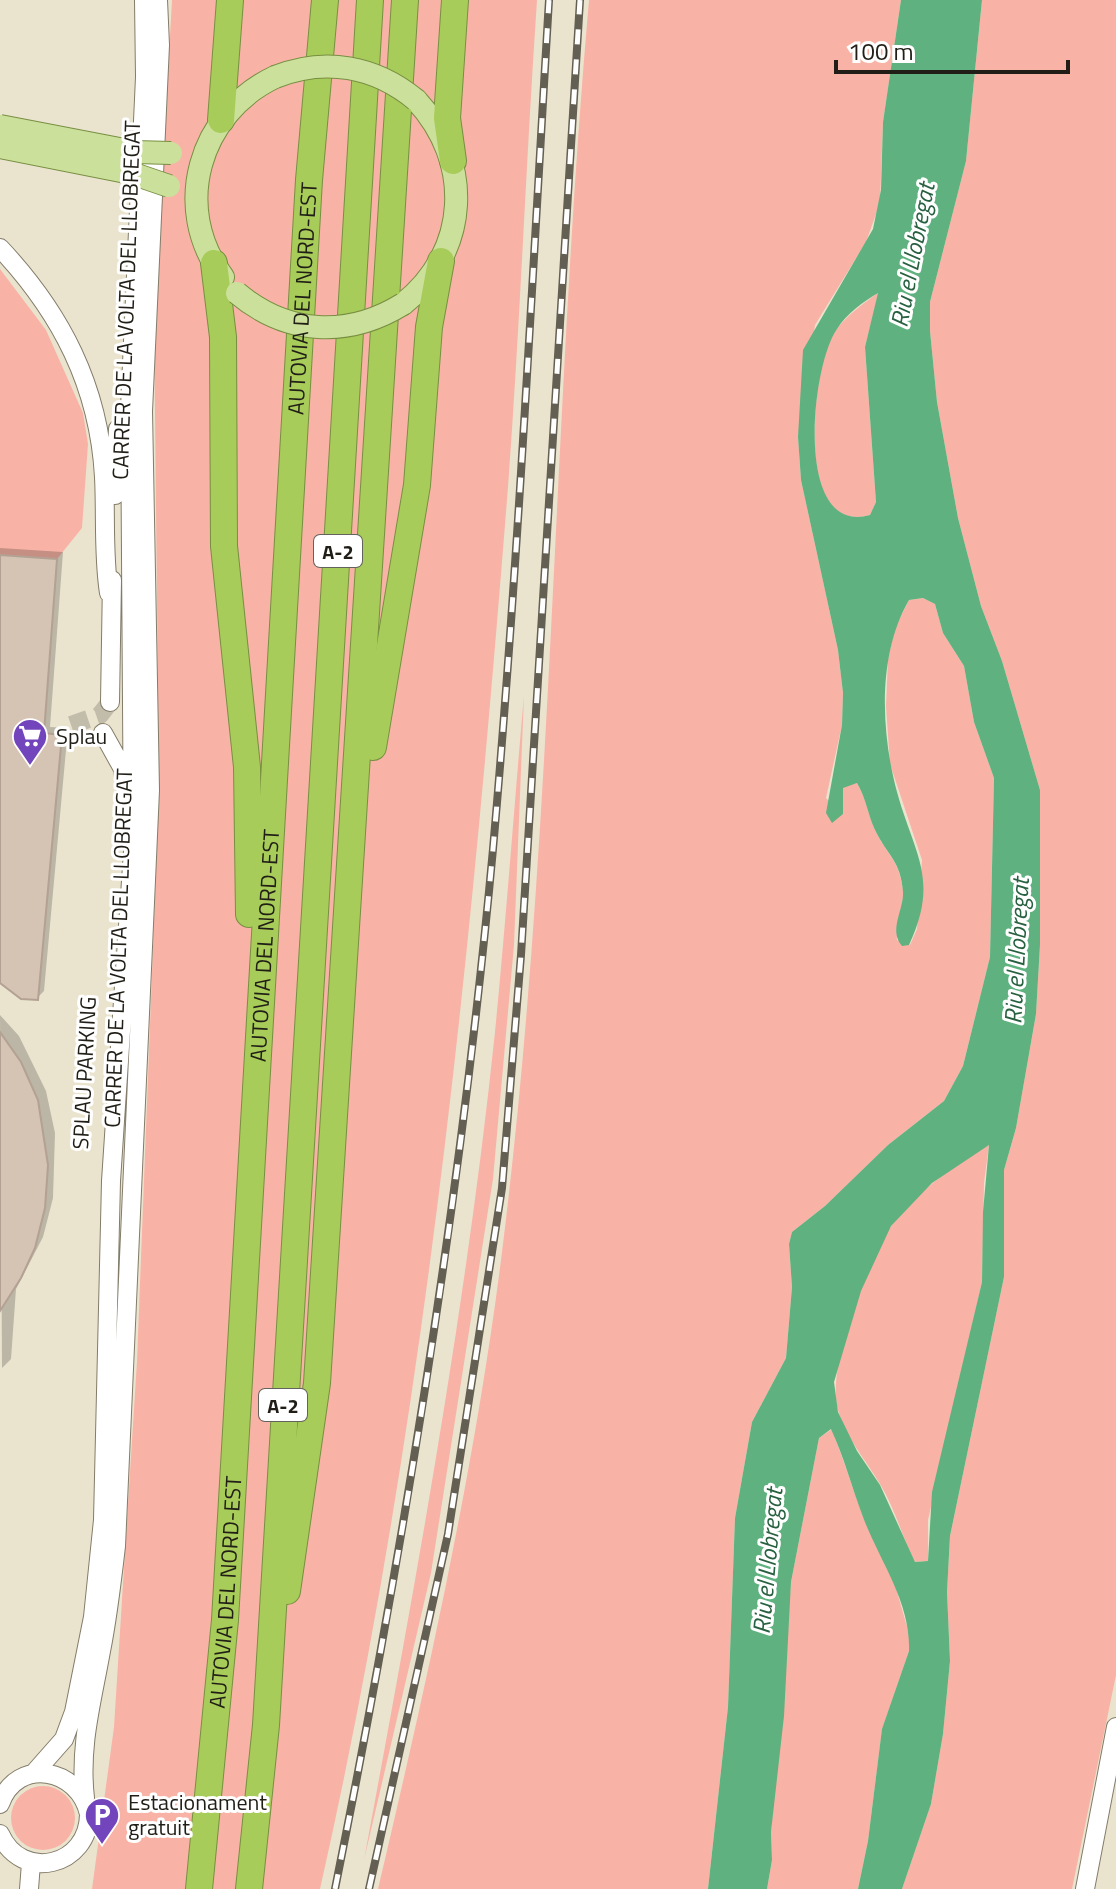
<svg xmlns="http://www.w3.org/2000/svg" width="1116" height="1889" viewBox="0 0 1116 1889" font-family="'Titillium Web',sans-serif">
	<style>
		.green { fill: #f8b3a6 }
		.water { fill: #5fb17f; fill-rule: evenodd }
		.shadow { fill: #0003 }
		.building { fill: #d5c3b4; stroke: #b3a193; stroke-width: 2 }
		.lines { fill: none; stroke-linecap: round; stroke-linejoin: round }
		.minor-tunnel { stroke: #c2bcaa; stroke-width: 18; stroke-dasharray: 18 9; stroke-linecap: butt }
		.minor-casing { stroke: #827c69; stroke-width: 20 }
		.major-casing { stroke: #788f42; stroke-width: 24 }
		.highway-casing { stroke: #788f42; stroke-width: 28 }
		.minor { stroke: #fff; stroke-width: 18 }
		.major { stroke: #cbe09b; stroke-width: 22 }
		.highway { stroke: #a8cc59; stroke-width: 26 }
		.rail-casing { stroke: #635f53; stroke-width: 8 }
		.rail { stroke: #fff; stroke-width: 5; stroke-dasharray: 15; stroke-linecap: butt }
		.major-bridge-casing { stroke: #788f42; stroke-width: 24; stroke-linecap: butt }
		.major-bridge { stroke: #cbe09b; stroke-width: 22 }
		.labels { text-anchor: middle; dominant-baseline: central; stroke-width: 6; stroke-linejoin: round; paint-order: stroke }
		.shield { fill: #fff; stroke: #63625c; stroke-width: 2 }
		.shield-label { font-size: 20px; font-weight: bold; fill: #201e16 }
		.street-label { font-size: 22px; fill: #201e16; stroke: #fff }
		.poi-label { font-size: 22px; fill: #201e16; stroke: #fff; text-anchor: start }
		.water-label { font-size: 24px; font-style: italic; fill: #276140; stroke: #fff }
	</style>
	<rect width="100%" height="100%" fill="#eae4cf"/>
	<!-- green -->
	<path class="green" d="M172 0H537C526 162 520 325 508 487 471 957 424 1429 320 1889H92L114 1727 137 1361 159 792 154 318Z
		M589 0H901L883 122 880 203 866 242 815 325 798 437 801 480 838 650 843 693 842 725 826 798 843 815V787L857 783C866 798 868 814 875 830 886 854 900 860 903 891 904 908 896 923 897 940L910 945 917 929 922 860 890 764 886 706 888 659 895 628 909 600 923 598 935 604 943 633 964 666 974 722 994 778 990 957 963 1066 944 1101 888 1145 825 1206 792 1232 789 1244 792 1287 786 1358 752 1422 735 1518 728 1707 708 1889H378C427 1681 474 1472 501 1260 554 842 552 419 589 0Z
		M982 0H1116V1675L1072 1889H902L931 1804 943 1734 950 1661 947 1592 950 1536 1004 1277V1170L1016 1128 1036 1014 1040 945V790L1002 661 981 606 958 518 937 402 930 331V302L966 161Z
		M0 269 46 330 83 413 88 444 82 528 57 559 0 555Z
		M879 292 865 347 876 502 870 515C795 536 813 383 828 344 838 321 859 307 879 292Z
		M524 695 514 945 493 1179 431 1573 364 1860C415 1585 466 1310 495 1032 506 920 514 808 524 695Z
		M989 1145 984 1183 982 1282 928 1520V1561L915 1562C902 1537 895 1508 880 1484 866 1460 846 1438 838 1410 826 1369 866 1261 891 1226 913 1196 957 1161 989 1145Z
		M832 1429 864 1519 893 1578 910 1637 909 1651 882 1730 868 1841 858 1889H767L772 1860 771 1832 791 1582 819 1438Z
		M11 1818a32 32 0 1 1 64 0a32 32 0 1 1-64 0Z"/>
	<!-- water -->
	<path class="water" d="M901 0H982L966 161 930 302V331L937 402 958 518 981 606 1002 661 1040 790V945L1036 1014 1016 1128 1004 1170V1277L950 1536 947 1592 950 1661 943 1734 931 1804 902 1889H858L868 1841 882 1729 909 1651C911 1602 879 1560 863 1517 852 1488 844 1457 831 1429L819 1438 791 1582 784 1716 771 1832 772 1860 767 1889H708L728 1707 735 1518 752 1422 786 1358 792 1287 789 1244 792 1232 825 1206 888 1145 944 1101 963 1066 990 957 994 778 974 722 964 666 943 633 935 604 923 598 909 600C877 655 881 733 897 792 914 854 940 879 909 945L902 946C888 930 904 910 903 892 901 861 887 855 875 830 868 815 866 798 857 783L843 788V814L832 823 826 813 842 725 843 693 838 650 801 480 798 437 803 350 873 229 881 190 883 122ZM878 293 865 347 876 502 870 515C793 537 811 365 837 329 846 314 864 301 878 293ZM989 1145 983 1212 982 1282 932 1492 928 1561 915 1562 880 1485 857 1451 838 1412 834 1382 861 1291 891 1226 932 1183Z"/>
	<!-- shadow -->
	<path class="shadow" d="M0 548 63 552 50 727 68 728 44 991 37 998 0 981Z
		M0 1015 19 1036 46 1091 55 1133 53 1198 43 1237 16 1289 11 1359 2 1368Z"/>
	<!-- building -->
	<path class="building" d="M0 555 57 559 44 733 62 735 38 1000 21 999 0 983Z
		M0 1032 21 1062 38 1100 48 1165 45 1208 35 1248 21 1278 0 1311Z"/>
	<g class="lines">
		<!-- minor-tunnel -->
		<path class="minor-tunnel" d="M71 725 100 715 110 702"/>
		<!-- minor casing -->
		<g class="minor-casing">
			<path id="minor" d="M0 248C61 313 99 386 104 477 106 515 103 555 109 593
				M115 495 118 429
				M110 702 112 580
				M103 733 123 769 126 793
				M34 1773 64 1739 74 1712 93 1617 103 1520 111 1181 133 851 130 408 145 77 144 0
				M85 1798C79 1746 92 1702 101 1651 108 1616 112 1581 116 1546L146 880 150 790 143 411 160 45 158 0
				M0 1804C17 1756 79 1768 89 1814 89 1866 22 1883 0 1834
				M29 1889 31 1863
				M1085 1889 1116 1727"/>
		</g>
		<!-- major casing -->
		<g class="major-casing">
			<path id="major" d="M223 277C171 208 199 113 275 77
				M403 304C470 251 473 161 416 100"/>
		</g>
		<!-- highway casing -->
		<g class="highway-casing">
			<g id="highway">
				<path d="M221 120 230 0"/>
				<path d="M453 161 447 118 455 0"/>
				<path d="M214 263 223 337 224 546 247 767 249 914"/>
				<path d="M373 747 417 485 429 327 441 261"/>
				<path d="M287 1591 317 1383 405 0"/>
				<path id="s1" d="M199 1889 225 1620 309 180 325 0"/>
				<path d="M249 1889 266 1725 370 0"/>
			</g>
		</g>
		<!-- minor -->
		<use href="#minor" class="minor"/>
		<!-- major -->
		<use href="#major" class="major"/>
		<!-- highway -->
		<use href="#highway" class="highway"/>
		<!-- rail casing -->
		<g class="rail-casing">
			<path id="rail" d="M335 1889C404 1546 461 1198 493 849 518 567 532 283 549 0
				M369 1889 448 1534 502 1188 521 955 580 0"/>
		</g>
		<!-- rail -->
		<use href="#rail" class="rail"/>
		<!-- major-bridge casing -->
		<g class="major-bridge-casing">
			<path id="major-bridge" d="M275 77C325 57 375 66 416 100
				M0 126 135 152 171 153
				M0 147 131 173 169 186
				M237 293C287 335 348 338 403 304"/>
		</g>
		<!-- major-bridge -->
		<use href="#major-bridge" class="major-bridge"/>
	</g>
	<!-- icons -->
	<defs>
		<g id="supermarket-pin" transform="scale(1.8)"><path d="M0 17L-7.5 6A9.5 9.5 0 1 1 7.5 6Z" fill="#7245bd" stroke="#fff"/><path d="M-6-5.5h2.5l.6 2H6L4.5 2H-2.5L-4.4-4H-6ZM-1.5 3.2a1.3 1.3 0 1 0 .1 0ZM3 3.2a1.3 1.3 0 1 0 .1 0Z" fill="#fff"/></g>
		<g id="parking-pin" transform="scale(1.8)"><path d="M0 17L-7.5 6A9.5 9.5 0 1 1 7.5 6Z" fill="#7245bd" stroke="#fff"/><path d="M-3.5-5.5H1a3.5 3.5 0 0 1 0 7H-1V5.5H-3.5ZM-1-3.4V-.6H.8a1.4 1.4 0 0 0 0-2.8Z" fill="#fff"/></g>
	</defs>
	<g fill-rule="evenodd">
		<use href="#supermarket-pin" x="30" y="736"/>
		<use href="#parking-pin" x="102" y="1815"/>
	</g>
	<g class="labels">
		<!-- shield labels -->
		<g class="shield">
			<rect x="314" y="535" width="48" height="32" rx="6"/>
			<rect x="259" y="1389" width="48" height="32" rx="6"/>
		</g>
		<g class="shield-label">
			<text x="338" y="551">A-2</text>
			<text x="283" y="1405">A-2</text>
		</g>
		<!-- street labels -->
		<g class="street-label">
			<text stroke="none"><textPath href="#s1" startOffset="1594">AUTOVIA DEL NORD-EST</textPath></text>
			<text transform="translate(126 300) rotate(-88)">CARRER DE LA VOLTA DEL LLOBREGAT</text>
			<text stroke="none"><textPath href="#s1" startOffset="946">AUTOVIA DEL NORD-EST</textPath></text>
			<text transform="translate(118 948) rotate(-88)">CARRER DE LA VOLTA DEL LLOBREGAT</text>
			<text transform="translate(84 1073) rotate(-87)">SPLAU PARKING</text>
			<text stroke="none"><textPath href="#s1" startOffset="298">AUTOVIA DEL NORD-EST</textPath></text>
		</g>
		<!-- poi labels -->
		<g class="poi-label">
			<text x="56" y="736">Splau</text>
			<text x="128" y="1802">Estacionament<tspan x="128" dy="25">gratuit</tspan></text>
		</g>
		<!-- water labels -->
		<g class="water-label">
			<text transform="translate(912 255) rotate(-79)">Riu el Llobregat</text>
			<text transform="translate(1016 951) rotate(-87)">Riu el Llobregat</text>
			<text transform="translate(767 1561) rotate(-85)">Riu el Llobregat</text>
		</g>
	</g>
	<!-- scale -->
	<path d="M836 60v12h232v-12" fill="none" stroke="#201e16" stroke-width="4"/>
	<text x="848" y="60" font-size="24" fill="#201e16" stroke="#ffffff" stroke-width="6" paint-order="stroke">100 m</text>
</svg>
